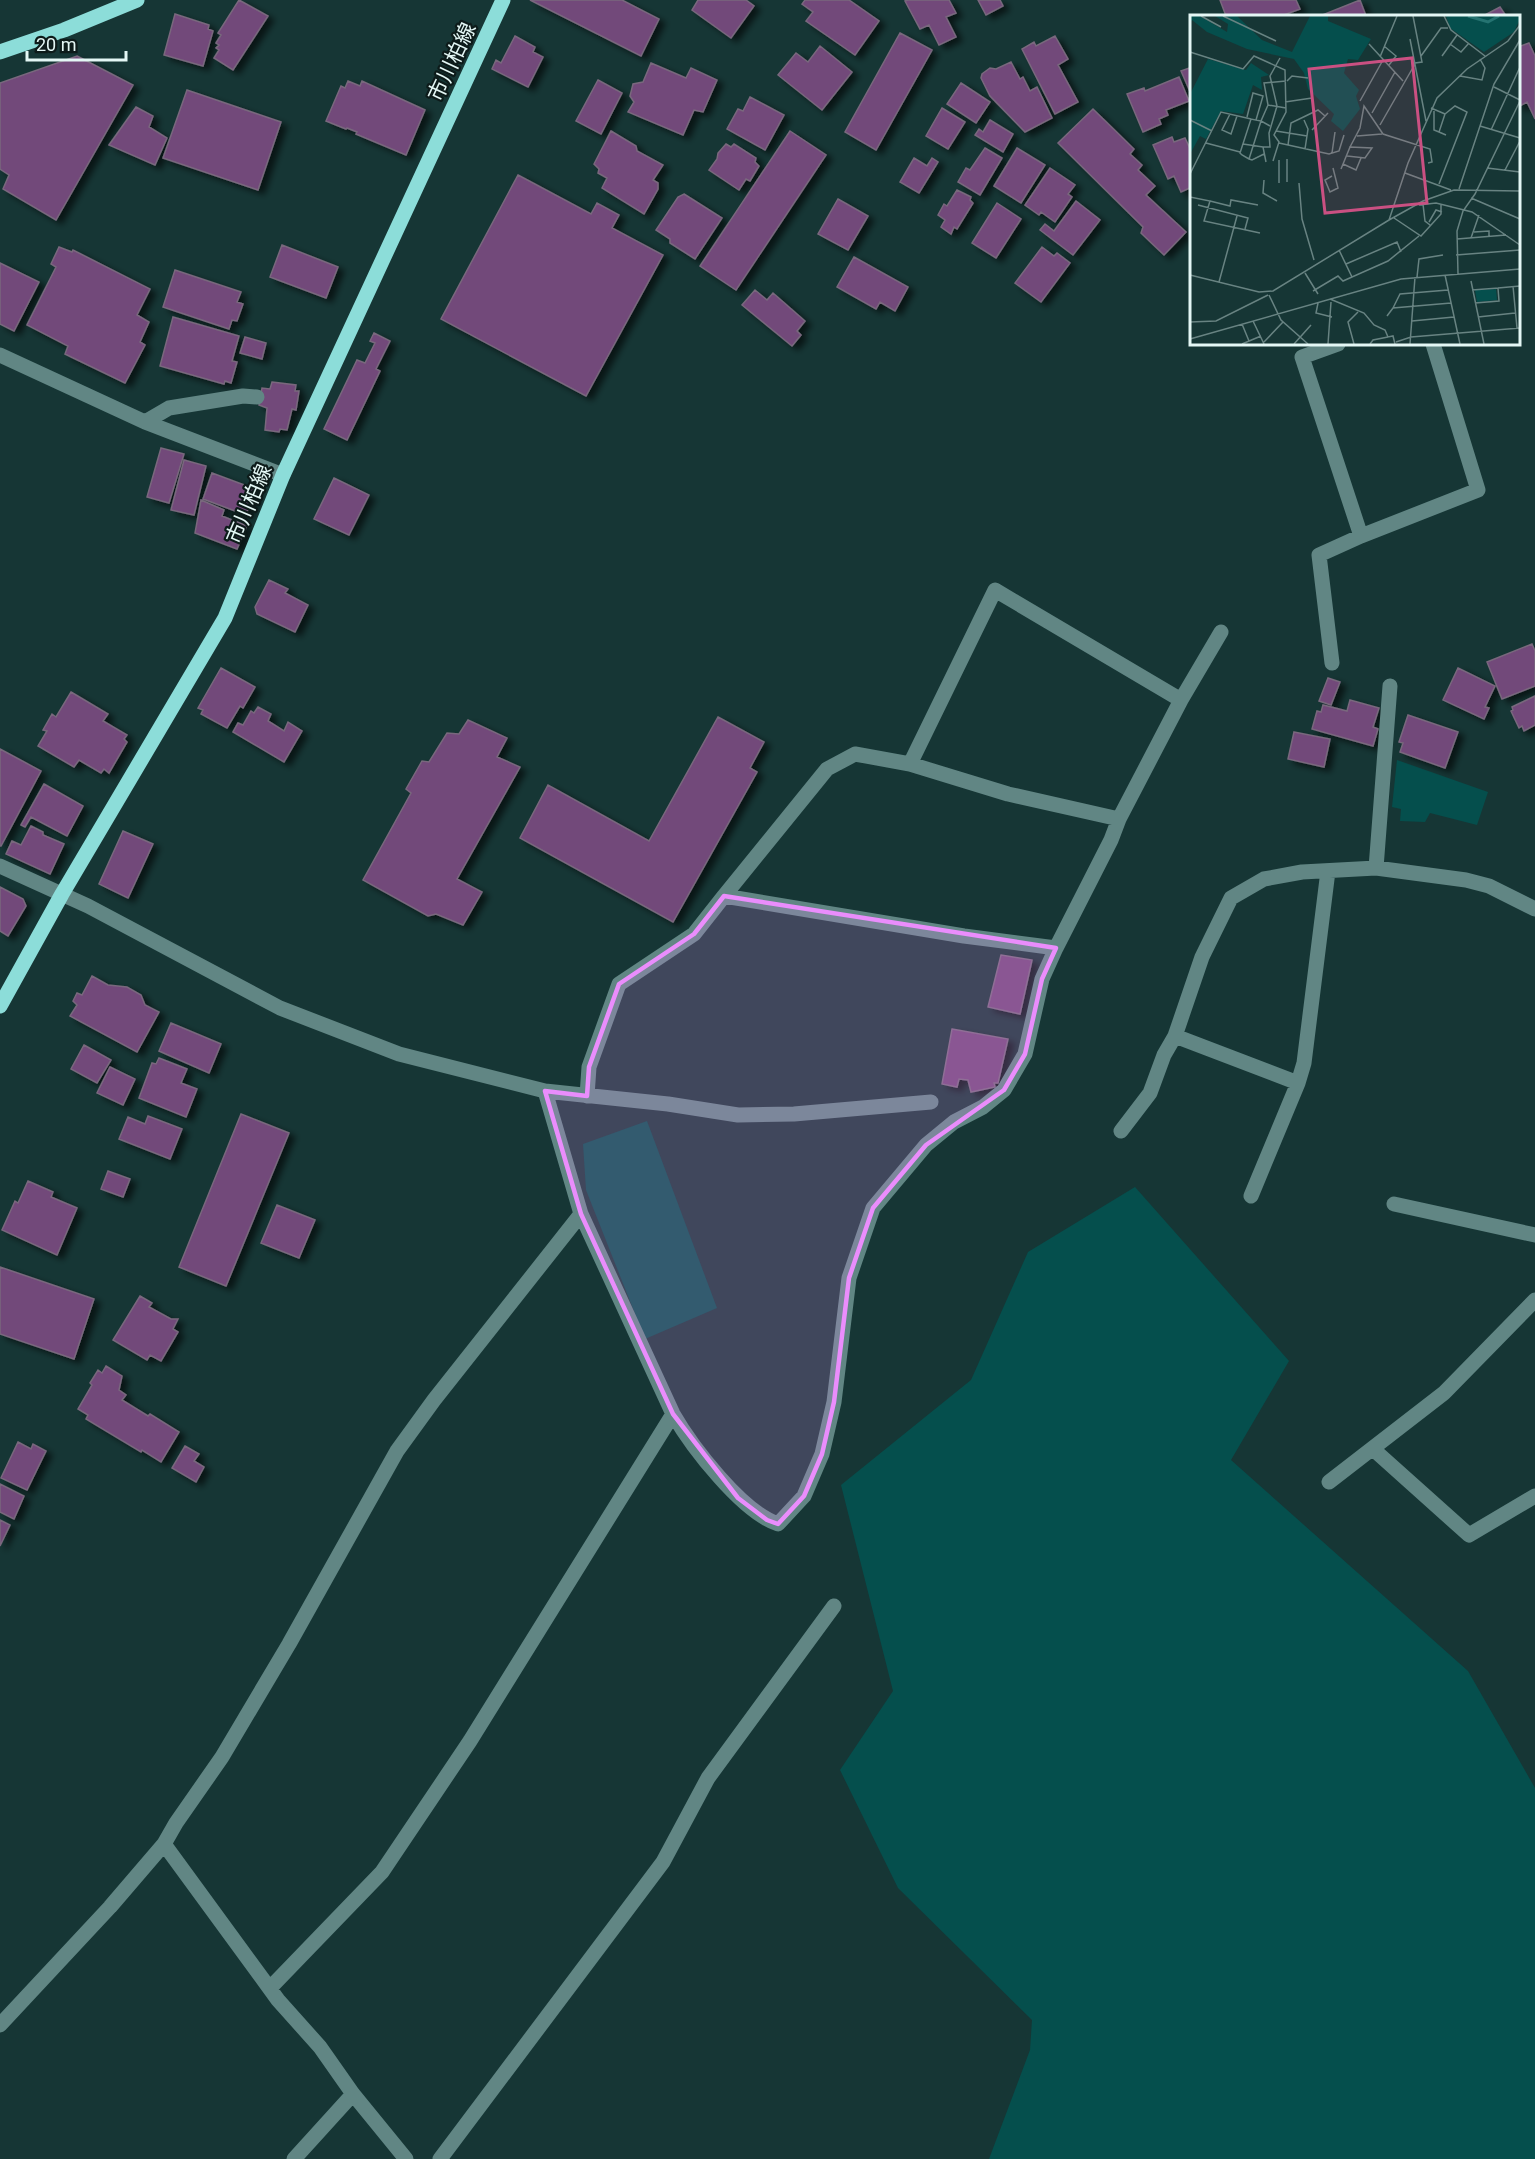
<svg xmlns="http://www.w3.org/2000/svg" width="1535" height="2159" viewBox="0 0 1535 2159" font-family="Roboto,'Noto Sans JP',sans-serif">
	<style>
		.green { fill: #054f4d }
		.building { fill: #72487a; stroke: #79687d; stroke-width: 1.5; filter: url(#shadow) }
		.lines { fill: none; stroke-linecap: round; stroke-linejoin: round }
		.minor { stroke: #618684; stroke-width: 15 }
		.major { stroke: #8cddd9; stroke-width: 15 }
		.marked { fill: #ea8dfc; fill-opacity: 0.2; stroke: #ea8dfc; stroke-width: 4.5; stroke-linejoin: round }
		.labels { text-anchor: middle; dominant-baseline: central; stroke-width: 4.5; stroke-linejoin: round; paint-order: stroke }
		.street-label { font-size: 21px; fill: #e4f7f5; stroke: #0d1b1a }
		.inset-river { fill: none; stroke: #257371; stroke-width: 3 }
		.inset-road { fill: none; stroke: #688382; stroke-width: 1.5 }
		.view { fill: #ca5082; fill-opacity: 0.15; stroke: #ca5082; stroke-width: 3 }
		.inset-edge { fill: none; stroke: #e4f7f5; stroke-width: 3 }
	</style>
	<defs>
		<filter id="shadow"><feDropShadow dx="6" dy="4" stdDeviation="3" flood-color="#0009"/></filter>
	</defs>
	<rect width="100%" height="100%" fill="#163635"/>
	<!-- green -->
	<path class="green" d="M1397 760 1488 792 1477 825 1430 813 1425 822 1400 821 1401 809 1392 807Z
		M647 1121 717 1308 645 1339 586 1190 583 1144Z
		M1135 1187 1289 1361 1231 1460 1468 1671 1535 1788V2159H989L1030 2050 1032 2020 898 1888 840 1770 893 1691 841 1485 971 1380 1028 1252Z"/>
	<!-- building -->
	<path class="building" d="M239 0 268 16 233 70 214 58 219 50 216 48 219 45 216 43 221 35 218 33Z
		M530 0H622L659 19 641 56Z
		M698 0H746L754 6 731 38 692 10Z
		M805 0H849L879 21 855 55 806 21 813 12 802 4Z
		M908 0H949L956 13 946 17 956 37 939 45 929 25 920 29 905 1Z
		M978 0H1000L1003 6 986 15Z
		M1220 0H1296L1300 9 1281 16H1226Z
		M1360 0 1366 16H1320Z
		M1500 7 1506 16H1483Z
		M175 14 209 25 208 29 213 31 203 66 164 55Z
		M900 33 932 50 876 150 845 132Z
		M515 36 535 47 533 52 543 57 528 87 492 69 496 60 501 63Z
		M1055 36 1068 59 1058 65 1078 102 1055 114 1022 49 1034 42 1036 46Z
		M1529 43 1535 56V119L1527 102 1518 107V64L1520 63 1518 47Z
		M820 46 852 72 822 110 778 75 796 53 808 62Z
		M77 56 133 85 56 220 3 189 9 175 0 169V83Z
		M1011 62 1020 79 1023 77 1030 91 1037 87 1052 118 1025 132 990 96 981 78 982 74 990 68 996 69Z
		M651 63 686 78 691 68 717 80 703 112 694 110 683 135 628 112 634 102 630 96 633 84 643 82Z
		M1192 67V96L1181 71Z
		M1179 77 1189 101 1166 110 1168 115 1159 119 1161 124 1143 132 1127 94 1144 88 1145 91Z
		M598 80 622 93 601 134 576 121Z
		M348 81 360 86 362 81 425 110 406 155 356 134 357 132 347 128 346 129 326 121 341 86 345 88Z
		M961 83 990 102 976 123 947 104Z
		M187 90 281 122 258 190 163 158Z
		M750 97 784 115 765 150 727 129 738 109 743 111Z
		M136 107 153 116 149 127 167 138 155 165 109 145Z
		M942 108 965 122 948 149 926 136Z
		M1093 109 1134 149 1130 154 1142 165 1138 170 1155 186 1146 195 1186 232 1164 255 1141 233 1143 227 1058 143Z
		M990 120 1013 134 1003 152 975 135 979 129 983 132Z
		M611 131 636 146 637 151 663 165 653 180 658 183V189L644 214 602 188 607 178 598 173 599 169 594 164Z
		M790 131 826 155 736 290 700 266Z
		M1172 137 1174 142 1185 138 1192 153V187L1181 192 1174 176 1168 179 1153 145Z
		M726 144 731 147 734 144 756 158 755 162 759 166 750 181 746 179 739 190 709 170 717 159 718 153Z
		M985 148 1002 158 980 195 958 182 966 168 970 170Z
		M1017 148 1045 165 1021 203 994 186Z
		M914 158 927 166 932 158 938 162 919 193 900 182Z
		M1050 168 1075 185 1068 194 1072 197 1055 222 1041 212 1039 215 1025 205Z
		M518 175 591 214 597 203 619 215 612 228 663 255 586 396 441 319Z
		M957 190 971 197 970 200 973 203 957 229 954 227 951 234 941 227 945 220 938 215 944 204 947 206Z
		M684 194 722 218 695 259 670 243V239L656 230 678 197Z
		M838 199 868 216 848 250 818 234Z
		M1076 201 1100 220 1073 255 1040 230 1045 224 1054 231Z
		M997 203 1021 219 996 258 972 243Z
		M282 245 338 267 326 298 270 277Z
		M59 247 72 252 73 250 150 289 137 315 149 322 140 342 145 345 125 383 65 354 68 346 27 325 56 267 51 264Z
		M1042 247 1054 256 1057 253 1070 263 1041 302 1015 283Z
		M854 257 908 287 895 311 880 302 876 309 837 287Z
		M0 263 39 282 14 331 0 324Z
		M175 270 241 292 237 302 243 304 237 321 232 320 229 329 163 307Z
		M755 290 767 300 773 293 805 321 797 331 801 335 792 346 742 305Z
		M173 317 239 336 232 361 237 362 231 383 225 381 224 384 160 366Z
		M374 333 390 341 376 369 380 371 347 440 324 429 357 360 365 363 375 343 370 341Z
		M245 337 266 343 262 359 240 353Z
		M272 382 296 385 295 391H299L296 410 292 409 287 430 280 429 279 432 265 430 267 408 259 405 262 388 270 389Z
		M161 448 184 454 169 503 147 497Z
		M184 460 206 466 194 515 171 510Z
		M212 473 255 489 246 515 203 499Z
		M334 478 369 495 349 535 314 519Z
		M201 500 224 510 222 516 247 526 237 549 195 533Z
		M269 580 288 589 285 593 308 605 295 632 257 614 255 607Z
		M1532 644 1535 651V686L1502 699 1487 662Z
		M221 668 255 687 243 708 240 706 227 728 201 714 203 710 198 708Z
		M1458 668 1495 686 1485 707 1489 708 1484 719 1443 700Z
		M1328 678 1340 682 1331 705 1319 701Z
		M71 692 108 714 103 721 127 735 124 739 127 742 109 773 104 769 101 773 79 760 74 767 38 746 47 731 43 730 52 714 56 717Z
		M1535 696V725L1524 731 1522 726 1519 728 1511 711 1513 710 1512 707Z
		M1350 700 1379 708 1373 727 1378 729 1373 746 1312 729 1317 711 1321 712 1323 705 1347 711Z
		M258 707 271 714 268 721 284 731 288 722 302 731 284 762 233 732 238 723 243 725 251 711 254 713Z
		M1408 715 1458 732 1445 768 1400 752 1403 743 1399 742Z
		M718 717 764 742 750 768 757 772 673 922 520 838 548 785 649 841Z
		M468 720 507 738 497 757 520 767 457 879 482 892 463 925 436 914 428 916 363 880 411 793 406 789 422 761 429 762 447 733 459 734Z
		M1294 732 1330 739 1324 767 1288 759Z
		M0 749 41 771 1 846H0Z
		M44 784 83 806 67 836 31 817 25 827 21 825Z
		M31 826 43 832V835L64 844 50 874 6 854 12 841 21 845Z
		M123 831 153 844 128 898 99 884Z
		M0 887 23 899 26 906 8 936 0 931Z
		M1001 955 1032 960 1020 1014 988 1007Z
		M92 976 108 985 127 987 141 995 145 1005 159 1012 137 1052 70 1016 77 1005 73 1001 77 993 82 995Z
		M171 1023 221 1044 209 1073 159 1051Z
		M952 1029 1008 1039 998 1083H994L995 1087 971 1092 968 1080 959 1079 957 1087 942 1084Z
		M84 1045 111 1060 97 1083 71 1069Z
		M159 1058 187 1069 181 1083 197 1089 186 1117 139 1098 152 1063 156 1064Z
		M110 1067 135 1079 123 1105 97 1093Z
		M241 1114 289 1133 226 1286 179 1267Z
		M148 1116 182 1129 170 1159 119 1139 128 1117 145 1124Z
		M108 1171 130 1179 123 1197 101 1189Z
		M28 1181 53 1192 51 1197 77 1208 57 1255 2 1230 15 1201 18 1203Z
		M277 1205 315 1220 299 1258 261 1243Z
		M0 1267 94 1299 74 1359 0 1334Z
		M140 1296 152 1303 149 1307 171 1319H178L173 1329 178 1332 161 1361 150 1355 147 1360 113 1340Z
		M106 1366 122 1376 119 1390 126 1395 122 1400 148 1416 150 1414 179 1432 161 1462 142 1450 141 1452 86 1419 88 1415 78 1409 92 1385 90 1383 98 1370 102 1373Z
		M18 1442 31 1449 33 1444 46 1451 27 1490 1 1478Z
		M185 1446 199 1454 194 1461 204 1467 196 1482 172 1468Z
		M0 1484 24 1496 14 1519 0 1512Z
		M0 1520 10 1525 0 1546Z"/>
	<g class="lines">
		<!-- minor -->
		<path class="minor" d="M1338 344 1302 357 1361 536
			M0 355 145 422 283 475
			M145 422 169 408 243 396 257 397
			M1332 663 1319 555 1361 536 1478 490 1433 344
			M910 764 995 590 1181 700
			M1119 819 1008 794 910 764 855 754 827 769 724 896 964 936 1056 948 1111 840 1119 819 1181 700 1221 632
			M0 866 88 906 280 1008 399 1054 545 1091 581 1214 673 1414C692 1447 742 1512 778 1524L804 1496 822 1454 834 1402 849 1278 873 1208 926 1145 954 1122 983 1107 1004 1090 1025 1054 1042 979 1056 948
			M1376 868 1390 686
			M1175 1036 1298 1083
			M545 1091 668 1104 738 1115 794 1114 931 1102
			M587 1096 589 1067 619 984 694 934 724 896
			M1121 1131 1150 1093 1164 1055 1175 1036 1202 957 1231 898 1264 879 1302 872 1376 868 1466 880 1489 886 1535 909
			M1251 1196 1298 1083 1304 1063 1328 871
			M1394 1204 1535 1235
			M1373 1449 1469 1535 1535 1496
			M1329 1482 1444 1393 1535 1300
			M164 1844 278 2000 320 2047 353 2094 406 2159
			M271 1987 382 1872 470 1741 673 1414
			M0 2025 110 1907 164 1844 176 1823 222 1757 289 1644 397 1451 434 1400 581 1214
			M294 2159 353 2094
			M440 2159 663 1862 708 1778 834 1606"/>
		<!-- major -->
		<path class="major" d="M0 52 64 30 137 0
			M0 1006 62 894 225 618 283 475 503 0"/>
	</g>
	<!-- marked area -->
	<path class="marked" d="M724 896 1056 948 1042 979 1025 1054 1004 1090 926 1145 873 1208 849 1278 834 1402 822 1454 804 1496 778 1524 767 1520 738 1498 673 1414 581 1214 545 1091 587 1096 589 1067 619 984 694 934Z"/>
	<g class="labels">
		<!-- street labels -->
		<g class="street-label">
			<text transform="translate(452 62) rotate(-65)">市川柏線</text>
			<text transform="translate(249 504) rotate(-67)">市川柏線</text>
		</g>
	</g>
	<!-- overview -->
	<g transform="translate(1190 15)">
		<rect width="330" height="330" fill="#163635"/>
		<path d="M1 1H10L37 17 38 9 25 1H47L72 25 102 37 120 1H138V6L181 24 168 45 158 44 154 58 169 75 166 81 170 94 153 116 141 106 144 99 118 74 114 58 104 44 57 34 17 17 2 5 0 9ZM256 1H330V4L324 17 294 37 260 13ZM18 44 56 55 61 48 79 60 71 62 72 75 63 70 53 99 31 96 16 124 10 121 0 139V79ZM306 274 307 285 287 287 285 275Z" fill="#054f4d"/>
		<path class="inset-river" d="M278 1 298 7 309 1"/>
		<path class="inset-road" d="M11 1 31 12M33 1 86 26M223 1 232 47 225 48M254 1 261 15 295 41M220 24 236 106M179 29 213 66M260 29 271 37 279 28M194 31 206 41 199 50M0 37 53 54 64 41 95 55 96 97 84 120 89 127 83 146M231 41 251 13H258M252 41 267 20M190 42 207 1M270 61 292 65 295 53 290 44M97 66 102 61 118 63M304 72 330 85M170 86 193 45M95 87 122 83M78 90 74 68 96 66M241 93 255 99 249 117 256 120M244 96V115L249 117M182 98 205 57M40 99 32 115 41 119 47 101M57 102 63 78 73 81 66 105M0 105 22 116M114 105 118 114 115 134M190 110 225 49M80 111 71 106 78 90 96 93M290 111 330 123M122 115 138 98M301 115 330 52M86 116 117 121M167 121 192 119M16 128 50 137M89 128 139 139 149 136 154 120M53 129 73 132M98 130 101 108 128 95 135 101M160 132 170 113 174 91 193 119 240 134 242 147 238 148M142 138 145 117M59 144 71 106 61 104 50 138 52 140 59 144 62 145 74 139M97 144V167M89 145V168M76 147 73 132H80L79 118 87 91 80 61 90 43M153 149 166 155 171 143M297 153 330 157M151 154 160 132 182 133 175 143 157 141M315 155 330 126M215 158 261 175M0 159 31 97 61 104M142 161 135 165 140 177 148 173 143 153M74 165 73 178 87 186M109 168 112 204 124 245M249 169 277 97 265 91 255 99M269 174 304 69 330 25M0 182 20 186 14 206 70 218M281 183 330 204M20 186 40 191 41 185 68 190M233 189 235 206 240 210M8 190 58 203 55 214M229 190 246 188 282 197 330 230M204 203 231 221 251 199V189M199 205 218 148 247 83 277 54 318 26 330 10M199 205 233 186 264 175 330 176M239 207 246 195 252 197M284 217 299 216V221M281 223 289 200M267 224 316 220M149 235 162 262 198 246 229 221M266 240 330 235M156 249 207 227 211 237M115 258 128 279M268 259 267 216 273 196 285 179 330 86M0 260 69 277 83 276 199 205M255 260 270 329M227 262 229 244 253 240M281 266 294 329M29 267 47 201M323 271 327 313M308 273 330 271M282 275 308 273 309 286 285 288M123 276 148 261 153 266 162 262M79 280 91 305 118 329M140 284 174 298 184 310 195 315 198 322 203 321 205 329M128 288 126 298 142 302M203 293 210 279 258 275M197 301 203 293 261 288M288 302 325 298M63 306 74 329M222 306 264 302M0 307 26 306 78 280M52 309 59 326M0 324 211 264 330 254M74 327 93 307M206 327 221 322 330 313M52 329 71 321M104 329 121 310M138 329 141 287M164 329 158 307 168 297M180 329 183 325 198 322M220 329 225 262"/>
		<path class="view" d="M222 43 237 188 135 198 119 54Z"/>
		<rect width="330" height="330" class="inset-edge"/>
	</g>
	<!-- scale -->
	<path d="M27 51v9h99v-9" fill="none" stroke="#e4f7f5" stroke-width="3"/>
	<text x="36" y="51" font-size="18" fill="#e4f7f5" stroke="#0d1b1a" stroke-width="4.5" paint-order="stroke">20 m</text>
</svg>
